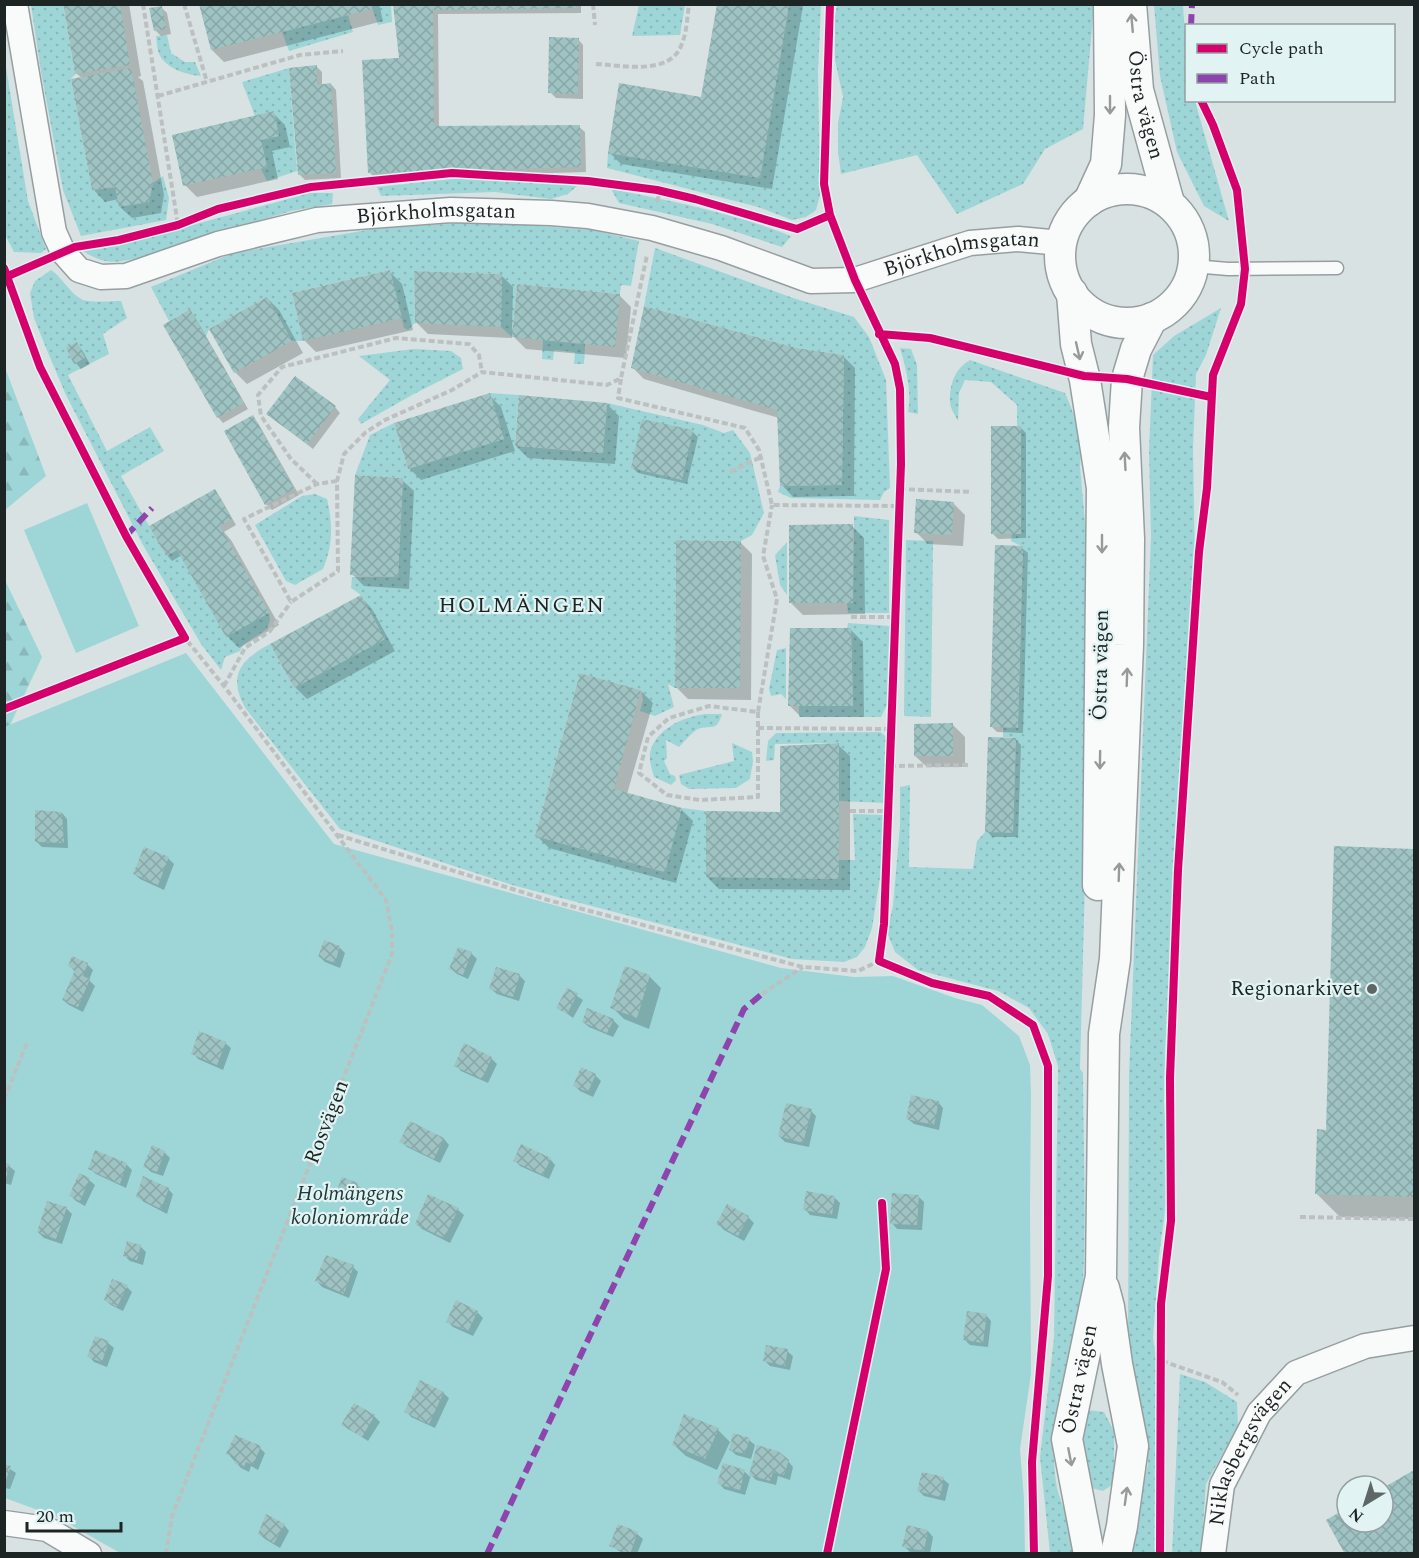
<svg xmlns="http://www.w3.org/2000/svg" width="1419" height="1558" viewBox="0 0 1419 1558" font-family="Spectral,serif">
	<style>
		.grass { fill: url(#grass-dots) }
		.forest { fill: url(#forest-firs) }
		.garden { fill: #9ed6d8 }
		.shadow { fill: #0003 }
		.building { fill: url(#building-cross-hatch) }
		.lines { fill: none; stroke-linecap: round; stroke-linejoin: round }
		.service-casing { stroke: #979e9f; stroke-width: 15 }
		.minor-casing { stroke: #979e9f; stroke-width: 27 }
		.tertiary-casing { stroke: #979e9f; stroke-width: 33 }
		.path { stroke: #bdc0c0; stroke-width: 4; stroke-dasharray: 6 3; stroke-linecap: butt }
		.service { stroke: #f9fbfb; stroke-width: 12 }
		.minor { stroke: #f9fbfb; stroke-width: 24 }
		.tertiary { stroke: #f9fbfb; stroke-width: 30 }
		.quiet { stroke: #8e44ad; stroke-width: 6; stroke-dasharray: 12 6; stroke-linecap: butt }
		.cycleway-casing { stroke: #e1f3f3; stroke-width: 11 }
		.cycleway { stroke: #d6006c; stroke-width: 8 }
		.oneway { stroke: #969a9a }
		.poi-dot { fill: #5e6666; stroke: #e1f3f3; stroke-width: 2 }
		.labels { text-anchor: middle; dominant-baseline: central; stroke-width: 4.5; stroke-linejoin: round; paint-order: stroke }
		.street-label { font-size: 21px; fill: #1d2424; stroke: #e1f3f3 }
		.poi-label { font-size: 21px; fill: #1d2424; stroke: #e1f3f3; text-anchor: end }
		.park-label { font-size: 21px; font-style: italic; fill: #20393a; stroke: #e1f3f3 }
		.neighbourhood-label { font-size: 22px; letter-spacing: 1.5px; fill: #1d2424; stroke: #e1f3f3 }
	</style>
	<defs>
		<pattern id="grass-dots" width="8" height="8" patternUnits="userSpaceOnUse" patternTransform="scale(1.5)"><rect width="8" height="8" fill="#9ed6d8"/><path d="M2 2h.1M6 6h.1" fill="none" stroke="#88b8b9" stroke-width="1.8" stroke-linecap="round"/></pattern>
		<pattern id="forest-firs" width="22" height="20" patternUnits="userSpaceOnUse" patternTransform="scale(1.5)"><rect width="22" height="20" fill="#9ed6d8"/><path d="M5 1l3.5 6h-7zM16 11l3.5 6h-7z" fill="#88b8b9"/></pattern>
		<pattern id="building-cross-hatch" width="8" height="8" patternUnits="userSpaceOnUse" patternTransform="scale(1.5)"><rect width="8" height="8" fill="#9fc2c3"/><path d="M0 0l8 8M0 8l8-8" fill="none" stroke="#88a7a7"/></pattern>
	</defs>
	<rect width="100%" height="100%" fill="#d8e2e2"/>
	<!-- grass -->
	<path class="grass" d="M31 5H63L75 74 71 79 92 190 153 183 163 176 169 198 166 220 81 236 63 190 41 72Z
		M371 5H391L392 22 378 25Z
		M639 5H685L680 35 632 36Z
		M789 5H821L818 72 820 195 816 210 806 217 792 220 758 207 607 168 608 153 760 178Z
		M837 5H1094L1083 129 1045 149 1023 184 957 214 917 155 841 174 838 152V123L843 97 835 60V16Z
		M1154 5H1183L1186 52V100L1195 101 1229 221 1204 206 1177 152 1160 76Z
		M348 15 353 32 289 51 282 32Z
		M167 35 171 53 185 62H195L201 76C187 75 171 70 162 59 157 53 157 43 156 36Z
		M4 55 28 201 46 249 41 253 14 252 5 235Z
		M289 68 297 171 267 181 261 169 267 167 261 140 279 136 274 112 255 116 242 82Z
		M471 177 545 181 577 186 568 194 551 199 495 192 381 196 377 187Z
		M611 189C672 201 733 213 791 236L782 247 712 224 619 203Z
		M310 193H333L332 204 291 211 138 258C114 263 105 265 83 251L137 240Z
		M460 223 514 224 593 230 639 241 631 286 621 285 620 294 517 284 512 337 501 327 502 274 414 271 415 323 408 330 404 328 390 270 292 293 303 341H292L267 297 209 329 206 337 190 309 169 321 151 287 233 253 373 229Z
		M655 248 793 298 854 317 869 337 886 380 890 488 884 492 880 500 791 498 778 492 780 486 842 485 844 355 797 348 644 306Z
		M51 270C63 278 70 294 83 300 91 303 112 301 121 301L127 318 103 334 109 354 68 375 107 451 150 427 164 451 121 476 166 556 177 550 269 613 270 620 267 629 243 645 240 651 225 657 221 670 201 644 143 545 66 395 46 348 34 318 30 293 35 281Z
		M1221 308 1206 355 1196 374 1193 448 1195 568 1177 803 1165 1053 1164 1101 1169 1181 1159 1256 1153 1338 1159 1377 1163 1470 1155 1553 1129 1554 1148 1464 1141 1419 1128 1352 1129 1075 1151 537 1149 451 1153 355 1174 336Z
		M543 340 585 344 584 364H574L575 352 554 350 553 360 542 359Z
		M900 348 911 349 917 365 918 414 908 412C912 392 906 368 900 348Z
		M414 349 451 351 461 358 463 369 414 394 361 424 358 419 390 380 359 356Z
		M970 360 1065 393C1077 421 1083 436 1080 467L1090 578 1088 766 1080 1069 1083 1073C1083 1160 1089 1253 1078 1339 1074 1377 1055 1412 1054 1451 1054 1463 1055 1480 1058 1492 1065 1514 1074 1529 1072 1553H1050L1040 1457 1054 1338 1058 1066 1048 1034 1029 1008 998 991 918 970 895 952 887 932 893 906 900 825V787L910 785 909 867 973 869 977 841 985 832H1013L1016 738 1003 737V727H1018L1023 547 1011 541 1012 534 1021 533V427L1017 426V405L991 382 965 380 959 393 958 421C955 415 950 408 950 402 949 385 955 368 970 360Z
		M490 393 519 395 515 446 603 453 607 403 703 425 724 433 733 430 750 453 764 513 752 535 741 541 676 540 675 688 668 684 674 707 655 716 640 711 643 700 641 690 580 673 535 836 664 872 682 808 706 811V877L838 879 839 860H855L853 814 884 815 880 877 872 928 865 947 857 957 844 962 792 959 512 885 340 829 246 709C227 676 240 660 270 644L294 688 384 639 361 595 351 588 352 577H398L403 478 355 475 370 435 394 423 408 469 504 439Z
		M315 494 327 499C333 524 333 545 323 569L295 585 286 581 255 525 302 496Z
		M854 516 889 520V613H848L847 603H853Z
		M906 540 933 541 931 717 904 716Z
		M787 542V595L780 585 775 555Z
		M848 623 890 626 888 703 881 717H799V706H853L851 629H847Z
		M786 648V699L781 694 771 696 769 689 777 650Z
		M705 714H722C716 733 712 724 698 729 692 732 684 742 679 747L666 740 667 758 664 761 670 774 675 776 676 780 671 785 654 777C652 769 649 762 650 753 655 729 683 717 705 714Z
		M880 732 887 737 886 803 839 801 838 743 775 744 774 760 766 761 768 741 776 733Z
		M732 743 752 752 753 761 750 779 736 788 689 789 681 784 679 775 734 761Z
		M1180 1374 1205 1382 1237 1402 1238 1426 1206 1484 1201 1553 1172 1554Z
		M1088 1410 1104 1412 1114 1431V1471L1112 1485 1103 1491 1088 1487 1078 1432Z"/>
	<!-- forest -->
	<path class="forest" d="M4 365 46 476 5 510H4Z
		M4 578 42 657 5 736H4Z"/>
	<!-- garden -->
	<path class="garden" d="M87 503 139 626 76 653 24 530Z
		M186 653 334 844 781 968 854 977 893 976 955 998 982 1005 1019 1036 1030 1065 1031 1095 1030 1208 1031 1374 1020 1449 1024 1499 1025 1553H120L57 1517 5 1498 4 727Z"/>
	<!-- shadow -->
	<path class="shadow" d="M65 4H129L141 76 138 77 143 81 164 195 161 213 132 218 120 207 119 199 105 202 94 190 73 80 82 78 77 74Z
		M201 4H379L383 21 224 62 212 50Z
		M395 4H581V13L438 14 439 128 579 127 585 132 586 172 375 178 370 173 401 60Z
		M718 4 803 6 772 189 621 164 609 152 702 98Z
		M161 7 167 13 171 34 161 36 155 30Z
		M578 39 583 45V99L556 98 550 92Z
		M316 66 322 72V86L331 84 336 90 341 178 305 180 299 174Z
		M273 113 285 125 290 147 272 151 278 179 197 197 185 185Z
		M390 272 402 284 413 330 316 352 305 341Z
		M501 275 513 287 512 329 619 295 631 307 626 358 526 349 512 335V338L428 334 416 322Z
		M267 298 279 310 303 353 247 384 235 372Z
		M190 311 195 317 248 409 223 423 218 417Z
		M76 344 82 350 90 364 81 369 76 363 68 349Z
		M797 350 843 356 855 368 854 496 793 497 782 485 779 418 644 379 632 367Z
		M489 395 501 407 515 451 421 480 409 468Z
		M607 404 619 416 615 464 528 458 516 446Z
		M335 407 340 413 313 449 274 419Z
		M253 417 258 423 299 495 272 510 266 504Z
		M1021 428 1026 433V538L998 539 992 533Z
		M692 431 698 437 687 484 638 473 633 468Z
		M402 480 414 491 409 589 364 586 352 574Z
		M215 491 220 497 236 525 224 532 231 540 279 625 239 648 227 636 182 555 172 561 167 555Z
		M953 503 965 515 963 546 928 544 916 532Z
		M852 526 864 538 865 614 803 615 791 603Z
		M740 542 752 554 751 700 688 699 676 687Z
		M1022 548 1028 553 1023 733 997 732 991 726Z
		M361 597 372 609 395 651 307 699 295 687Z
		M851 630 863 642 864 717H801L789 705Z
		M641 691 653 703 627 794 682 810 693 821 676 883 549 848 537 836Z
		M953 725 965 737V767H927L915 756Z
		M1015 739 1021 745 1018 837H992L987 831Z
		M838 745 850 756V890L719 889 707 877 781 813Z
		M62 813 67 819 68 848 42 847 36 841Z
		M1335 848 1414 850V1219L1340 1217 1317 1194 1327 1131Z
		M168 858 174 864 164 890 140 879 134 874Z
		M339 947 345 953 340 968 325 962 320 957Z
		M471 953 477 959 468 979 457 974 451 969Z
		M87 964 93 970 89 980 95 986 83 1012 69 1005 63 1000 75 972 70 966Z
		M497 969 520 976 525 981 519 1001 497 994 491 989Z
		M649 976 661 988 649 1029 624 1019 612 1007Z
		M568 990 583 1000 573 1018 558 1007Z
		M613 1020 619 1026 613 1037 589 1027 583 1022Z
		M225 1043 231 1048 223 1070 198 1059 193 1053Z
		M491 1058 497 1064 488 1083 461 1071 456 1065Z
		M595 1075 601 1081 593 1097 580 1091 575 1086Z
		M938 1102 943 1108 939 1130 914 1124 908 1119Z
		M811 1111 816 1116 809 1147 785 1142 779 1136Z
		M410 1123 444 1139 449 1145 440 1163 407 1147 401 1141Z
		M164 1152 170 1158 163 1176 151 1172 145 1166Z
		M550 1159 555 1165 549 1179 520 1166 515 1160Z
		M4 1164 9 1166 15 1171 11 1185 4 1183Z
		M126 1164 132 1170 126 1188 96 1174 90 1169Z
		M89 1180 95 1185 85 1206 76 1201 71 1196Z
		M357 1185 363 1190 359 1200 344 1195 339 1189Z
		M168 1189 173 1194 167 1214 144 1202 138 1197Z
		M918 1196 924 1202 922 1230 897 1229 892 1223Z
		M834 1197 840 1203 837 1219 810 1215 805 1209Z
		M66 1208 72 1214 62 1244 44 1238 38 1232Z
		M458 1210 464 1215 450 1243 422 1229 417 1224Z
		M748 1217 754 1223 744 1241 724 1230 718 1224Z
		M140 1246 146 1252 143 1265 130 1261 125 1256Z
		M353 1267 358 1272 349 1298 322 1287 317 1281Z
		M127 1287 132 1292 123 1311 111 1305 105 1300Z
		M477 1312 483 1318 473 1336 453 1327 448 1322Z
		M986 1315 991 1321 988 1347 970 1345 965 1340Z
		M108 1343 114 1348 107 1367 94 1362 89 1356Z
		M787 1351 793 1356 790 1370 770 1366 765 1361Z
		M443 1393 449 1398 435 1428 411 1417 406 1411Z
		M374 1416 380 1422 368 1441 343 1425Z
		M718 1430 730 1442 717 1470 686 1456 674 1445Z
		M749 1440 755 1445 751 1459 736 1455 730 1449Z
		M758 1447 788 1461 793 1467 790 1480 778 1476 776 1485 756 1480 751 1475 745 1495 724 1489 719 1483 724 1465 745 1472 750 1477Z
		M260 1448 265 1453 258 1470 251 1466 249 1472 241 1468 228 1454Z
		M4 1465 16 1473 10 1489 4 1488Z
		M1414 1472V1554H1346L1347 1509V1522H1383V1489Z
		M943 1479 949 1484 945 1501 924 1496 919 1491Z
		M284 1525 289 1531 280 1548 265 1539 259 1534Z
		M928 1531 933 1537 930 1554 910 1552 904 1546Z
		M637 1534 643 1539 637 1554H623L611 1545Z"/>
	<!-- building -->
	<path class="building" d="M63 4H120L130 65 75 74Z
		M199 4H371L372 9 211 50Z
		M393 4H576V8L433 10 434 126 580 125 581 167 368 173 362 60 399 58Z
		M717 4H789L760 178 608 153 619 83 701 97Z
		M162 6 166 29 154 31 149 8Z
		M549 37 579 38 578 94 548 93Z
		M317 65V85L331 83 336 173 298 175 289 68Z
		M131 68 153 183 149 202 119 207 115 186 92 190 71 79Z
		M274 111 279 136 261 140 267 167 183 186 172 135Z
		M390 270 402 318 303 341 292 293Z
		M414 271 502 274 501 327 415 323Z
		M517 284 620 294 615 347 512 337Z
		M267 297 292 341 234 373 209 329Z
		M644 306 797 348 844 355 842 485 780 486 777 410 631 368Z
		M190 309 244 403 217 418 163 325Z
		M77 342 85 358 74 364 66 348Z
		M295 376 336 406 307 444 266 414Z
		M490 393 504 439 408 469 394 423Z
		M519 395 607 403 603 453 515 446Z
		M253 415 294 489 265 505 224 431Z
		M642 419 693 430 682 480 631 468Z
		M991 426H1021V534H991Z
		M355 475 403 478 398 577 350 575Z
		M215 489 232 519 220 526 269 613 226 637 177 550 166 556 149 526Z
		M916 499 954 502 952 535 914 533Z
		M853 524V603H789V525Z
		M676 540 741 541 740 688H675Z
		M995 545 1023 546 1018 728 990 727Z
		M361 595 385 639 294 688 270 644Z
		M790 628H851L853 706H788Z
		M580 673 641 690 614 789 682 808 665 872 535 836Z
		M953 723V756H914V724Z
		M988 737 1016 738 1013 833 985 832Z
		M839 743V879L706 877V811L780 812V746Z
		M35 810 62 812 64 843 35 842Z
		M1334 846 1414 849V1197L1315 1194 1317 1129 1326 1130Z
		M144 847 169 857 158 885 133 874Z
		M324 940 340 946 335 963 318 957Z
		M458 947 472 952 463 975 449 969Z
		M72 956 88 963 83 976 90 979 78 1007 62 1000 75 970 68 966Z
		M625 966 650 975 637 1018 610 1008Z
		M496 967 520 974 513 997 489 989Z
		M567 988 578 993 567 1014 556 1008Z
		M587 1008 614 1019 607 1033 582 1022Z
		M199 1031 226 1042 217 1065 191 1054Z
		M464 1043 492 1057 482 1079 454 1066Z
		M581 1067 596 1074 588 1092 573 1086Z
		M911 1095 939 1101 934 1125 906 1119Z
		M786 1103 812 1109 803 1143 778 1136Z
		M410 1121 444 1138 434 1159 399 1142Z
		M521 1144 551 1158 543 1175 513 1161Z
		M152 1145 165 1151 157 1172 143 1167Z
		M95 1150 127 1163 120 1184 88 1169Z
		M4 1163 10 1164 5 1182H4Z
		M79 1173 90 1178 80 1201 69 1196Z
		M143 1176 169 1188 161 1209 136 1197Z
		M342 1177 358 1183 353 1196 337 1190Z
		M806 1191 835 1196 832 1215 803 1210Z
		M892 1193 919 1195 917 1225 890 1224Z
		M428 1194 459 1208 444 1238 415 1224Z
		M47 1201 67 1207 56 1239 37 1232Z
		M727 1204 749 1216 738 1236 716 1224Z
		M127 1241 141 1245 137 1260 123 1256Z
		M326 1255 354 1265 344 1294 315 1281Z
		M112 1279 128 1285 117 1307 104 1300Z
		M456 1300 478 1311 468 1331 446 1322Z
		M967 1311 987 1314 983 1343 963 1340Z
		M95 1336 109 1341 102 1362 87 1357Z
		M766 1345 788 1349 785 1366 763 1361Z
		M420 1380 444 1392 429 1424 404 1412Z
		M354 1403 375 1415 362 1437 341 1425Z
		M684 1414 719 1428 705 1459 672 1445Z
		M733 1433 750 1438 745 1454 729 1450Z
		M235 1435 261 1446 253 1465 246 1462 244 1467 234 1463 236 1458 226 1454Z
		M757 1445 778 1451 789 1460 784 1475 773 1472 770 1481 749 1475Z
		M723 1463 745 1470 740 1490 717 1484Z
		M4 1464 11 1466 5 1483H4Z
		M1414 1470V1552L1411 1554H1345L1326 1520 1347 1508V1522H1383V1488Z
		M922 1472 944 1477 940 1497 917 1491Z
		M266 1514 285 1524 274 1543 258 1534Z
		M618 1524 638 1532 630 1554 609 1546Z
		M907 1525 928 1530 924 1551 902 1547Z"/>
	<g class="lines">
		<!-- service casing -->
		<g class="service-casing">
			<path id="service" d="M1193 266 1228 269 1337 268"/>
		</g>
		<!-- minor casing -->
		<g class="minor-casing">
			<g id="minor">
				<path id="s1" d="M15 4 54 232 63 252 79 270 101 277 126 276 218 244 317 220 451 210 551 213 588 216 652 228 721 248 811 281 855 280 970 243 1018 239 1061 243"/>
				<path d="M4 1523 47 1529 89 1554"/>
				<path id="s2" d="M1213 1554 1222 1485 1259 1413 1296 1373 1365 1346 1414 1338"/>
			</g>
		</g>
		<!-- tertiary casing -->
		<g class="tertiary-casing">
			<g id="tertiary">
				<path id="s3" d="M1131 4 1138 90 1169 203"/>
				<circle cx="1127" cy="256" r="67"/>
				<path d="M1089 201 1106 164 1110 115 1109 4"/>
				<path d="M1072 293 1076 344 1085 380 1102 488 1098 885"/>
				<path d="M1104 1288 1109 1307 1117 1364 1133 1446 1122 1526 1116 1554"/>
				<path id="s4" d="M1089 1554 1067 1439 1101 1276 1104 1034 1115 959 1128 645 1129 539 1124 427 1127 379 1136 349 1152 318"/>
			</g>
		</g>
		<!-- path -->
		<path class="path" d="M143 4 178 225
			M184 4 207 82
			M593 4 595 25
			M596 64C621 65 669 76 681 46 687 33 687 18 689 4
			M158 96 300 55 343 51
			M657 202 660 191
			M621 379 618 398 745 428 759 450 772 505 899 506
			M730 472 761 457
			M337 481 317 484 244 519 291 602 338 571 337 481 344 454 366 432 385 420 452 390 482 372 607 385 621 378 647 255
			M317 484 291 459 261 416 258 395 282 367 396 338 469 344 479 355 482 372
			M900 489 972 492
			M851 617H896
			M224 686 245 648 270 631 291 602
			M758 712V797L700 800 667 795 639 773 648 737 669 718 709 706 758 712 777 599 763 556 772 505
			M758 728 891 729
			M890 766 969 765
			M850 811H889
			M338 835 548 900 803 967 858 971 879 961
			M762 994 803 967
			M4 1099 27 1043
			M1300 1217 1414 1219
			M1162 1361 1222 1382 1238 1395
			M166 1554 172 1516 392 954V931L386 900 224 686 185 638"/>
		<!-- service -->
		<use href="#service" class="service"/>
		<!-- minor -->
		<use href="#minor" class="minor"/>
		<!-- tertiary -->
		<use href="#tertiary" class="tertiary"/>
		<!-- quiet -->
		<path class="quiet" d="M1191 26 1192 4
			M126 536 152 508
			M487 1554 744 1009 762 994"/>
		<!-- cycleway casing -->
		<g class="cycleway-casing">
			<path id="cycleway" d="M830 4 824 184 830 215 855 280 895 364 900 389 901 464 884 924 879 961 932 983 989 996 1033 1025 1048 1066V1276L1032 1462 1034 1554
				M4 268 40 367 126 536 185 638 4 709
				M8 276 75 247 119 240 178 225 218 209 311 187 452 173 588 181 657 190 695 199 797 229 830 215
				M879 334 930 338 1084 376 1127 379 1211 397
				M827 1554 886 1269 882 1203
				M1160 1554 1161 1304 1171 1221 1170 1078 1178 870 1199 552 1207 488 1213 375 1241 304 1245 269 1237 190 1213 125 1201 100"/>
		</g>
		<!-- cycleway -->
		<use href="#cycleway" class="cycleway"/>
	</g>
	<!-- one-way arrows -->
	<defs><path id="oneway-shaft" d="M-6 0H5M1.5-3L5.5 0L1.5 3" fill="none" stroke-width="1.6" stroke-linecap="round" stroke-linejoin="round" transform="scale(1.5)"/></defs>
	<g class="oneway">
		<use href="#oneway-shaft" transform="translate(1132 23) rotate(-95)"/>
		<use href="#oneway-shaft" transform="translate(1110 105) rotate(90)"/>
		<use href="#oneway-shaft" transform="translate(1078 351) rotate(77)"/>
		<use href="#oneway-shaft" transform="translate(1125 461) rotate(-93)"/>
		<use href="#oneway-shaft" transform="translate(1102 544) rotate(90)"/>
		<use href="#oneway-shaft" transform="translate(1127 677) rotate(-88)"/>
		<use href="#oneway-shaft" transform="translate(1100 760) rotate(91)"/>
		<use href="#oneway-shaft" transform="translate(1119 872) rotate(-88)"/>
		<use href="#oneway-shaft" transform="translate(1070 1457) rotate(79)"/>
		<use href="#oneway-shaft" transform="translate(1126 1496) rotate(-82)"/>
	</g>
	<!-- markers -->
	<circle class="poi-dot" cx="1372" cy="989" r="6"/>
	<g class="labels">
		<!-- street labels -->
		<g class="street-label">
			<text stroke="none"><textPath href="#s3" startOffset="102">Östra vägen</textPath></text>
			<text stroke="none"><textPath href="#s1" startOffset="644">Björkholmsgatan</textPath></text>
			<text stroke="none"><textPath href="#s1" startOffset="1184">Björkholmsgatan</textPath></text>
			<text transform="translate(1101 665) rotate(-89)">Östra vägen</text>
			<text transform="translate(327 1122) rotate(-69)">Rosvägen</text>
			<text stroke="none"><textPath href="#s4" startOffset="178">Östra vägen</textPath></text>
			<text stroke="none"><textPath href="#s2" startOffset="111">Niklasbergsvägen</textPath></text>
		</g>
		<!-- poi labels -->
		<g class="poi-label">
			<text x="1360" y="989">Regionarkivet</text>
		</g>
		<!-- park labels -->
		<g class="park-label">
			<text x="350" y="1194">Holmängens<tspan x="350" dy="24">koloniområde</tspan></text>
		</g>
		<!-- neighbourhood labels -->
		<g class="neighbourhood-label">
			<text x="522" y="605">HOLMÄNGEN</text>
		</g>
	</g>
	<!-- border -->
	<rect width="1419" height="1558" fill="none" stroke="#1d2424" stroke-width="12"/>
	<!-- legend -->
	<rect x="1185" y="24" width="210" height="78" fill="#e1f3f3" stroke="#93a0a0" stroke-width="1.5"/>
	<rect x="1197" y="44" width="30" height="9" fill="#d6006c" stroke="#93a0a0" stroke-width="1.5"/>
	<text x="1239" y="54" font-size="18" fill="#1d2424">Cycle path</text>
	<rect x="1197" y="74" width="30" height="9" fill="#8e44ad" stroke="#93a0a0" stroke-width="1.5"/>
	<text x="1239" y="84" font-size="18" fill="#1d2424">Path</text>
	<!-- north arrow -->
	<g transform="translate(1365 1504) rotate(218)"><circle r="28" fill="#e1f3f3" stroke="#93a0a0" stroke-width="1.5"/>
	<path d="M0-4.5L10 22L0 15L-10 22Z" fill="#5e6666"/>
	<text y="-9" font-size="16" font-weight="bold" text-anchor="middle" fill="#1d2424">N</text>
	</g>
	<!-- scale -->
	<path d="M27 1522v9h94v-9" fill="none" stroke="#1d2424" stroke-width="3"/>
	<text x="36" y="1522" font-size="18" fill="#1d2424" stroke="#e1f3f3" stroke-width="4.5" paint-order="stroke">20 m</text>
</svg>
